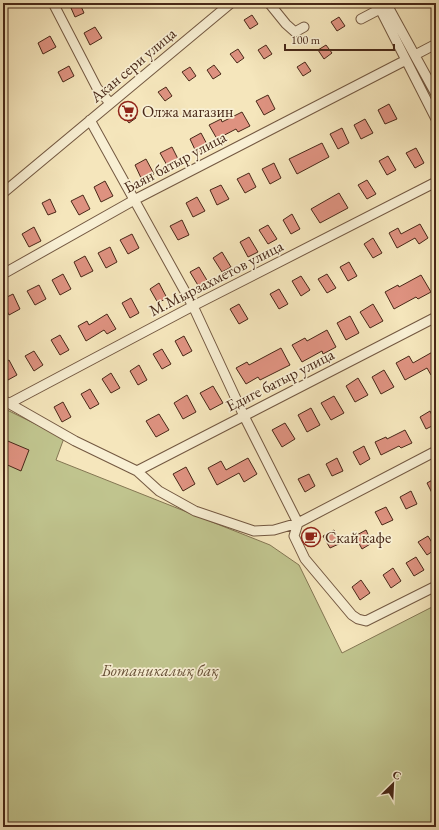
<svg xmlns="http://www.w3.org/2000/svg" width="439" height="830" viewBox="0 0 439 830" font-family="'EB Garamond',serif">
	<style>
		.green { fill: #c0c48e; stroke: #847653 }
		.building { fill: #de9280; stroke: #482818 }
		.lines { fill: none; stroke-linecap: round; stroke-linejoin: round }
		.minor-casing { stroke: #735841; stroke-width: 11 }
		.minor { stroke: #f8efd3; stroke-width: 9 }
		.labels { text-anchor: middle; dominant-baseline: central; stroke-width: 3.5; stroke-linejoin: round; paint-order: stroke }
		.street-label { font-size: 16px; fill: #482818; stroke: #f8efd3 }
		.poi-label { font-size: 16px; fill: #482818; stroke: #f8efd3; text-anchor: start }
		.park-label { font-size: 16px; font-style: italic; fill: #664f36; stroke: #f8efd3 }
	</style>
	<rect width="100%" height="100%" fill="#f5e6bc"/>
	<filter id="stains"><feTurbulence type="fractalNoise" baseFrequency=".005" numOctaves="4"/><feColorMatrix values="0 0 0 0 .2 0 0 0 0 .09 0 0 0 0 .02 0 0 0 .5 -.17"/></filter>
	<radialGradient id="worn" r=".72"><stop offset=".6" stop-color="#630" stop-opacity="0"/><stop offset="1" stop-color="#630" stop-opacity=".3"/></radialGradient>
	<!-- green -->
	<path class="green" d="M3 408 64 438 56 460 270 545 299 565 342 653 436 605V827H3Z"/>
	<!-- building -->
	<path class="building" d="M80 4 84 13 75 17 71 8Z
		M252 15 258 24 250 29 244 20Z
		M339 17 345 26 337 31 331 22Z
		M95 27 102 38 90 45 84 33Z
		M50 36 56 47 43 54 38 43Z
		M266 45 272 54 264 59 258 50Z
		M326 45 332 53 324 59 318 50Z
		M238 49 244 58 237 63 230 54Z
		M305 62 311 71 303 76 297 67Z
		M214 65 221 74 213 79 207 70Z
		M69 66 74 76 63 82 58 72Z
		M190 67 196 76 189 81 182 72Z
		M166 87 172 96 165 101 158 92Z
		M268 95 275 109 264 115 256 101Z
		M389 104 397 119 385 124 378 110Z
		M130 109 136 118 129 123 122 114Z
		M242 112 250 126 238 132 236 129 217 139 209 125 221 119 222 122Z
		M365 119 373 133 361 139 354 125Z
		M342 128 349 143 338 149 330 134Z
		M201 133 209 148 197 154 190 139Z
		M322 143 329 157 297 174 289 159Z
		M172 147 179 161 168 167 160 153Z
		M416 148 424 163 415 168 406 153Z
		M388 156 396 170 387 175 379 161Z
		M146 159 154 174 142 180 135 165Z
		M274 163 281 178 270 184 262 169Z
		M249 173 256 187 245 193 237 179Z
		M367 180 376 194 367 199 358 185Z
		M105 181 113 196 101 202 94 187Z
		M221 185 229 199 217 205 210 190Z
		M339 193 348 208 320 223 311 209Z
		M83 195 90 209 79 215 71 201Z
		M197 197 205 211 193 217 186 203Z
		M50 199 56 212 48 215 42 203Z
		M292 214 300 229 291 234 283 220Z
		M182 220 189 235 178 240 170 226Z
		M420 224 428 238 419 244 415 238 397 248 389 233 398 228 401 234Z
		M268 225 277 239 268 244 259 230Z
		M34 227 41 241 29 247 22 234Z
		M132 234 139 248 128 254 120 240Z
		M249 237 258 252 248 257 240 242Z
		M373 238 382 253 373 258 364 244Z
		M110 247 117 262 106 268 98 253Z
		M222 252 231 267 222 272 213 258Z
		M85 256 93 271 81 277 74 262Z
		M349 262 357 276 348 281 340 267Z
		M199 267 208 282 199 287 190 272Z
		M63 274 71 289 60 295 52 280Z
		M327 274 336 288 327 293 318 279Z
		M421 275 431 292 418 299 416 297 394 309 385 292 398 285 399 287Z
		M301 276 310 290 301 296 292 281Z
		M159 283 167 298 158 303 150 289Z
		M39 285 46 299 35 305 27 291Z
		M279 289 288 304 279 309 270 294Z
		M13 294 20 309 9 315 3 303V299Z
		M131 298 139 313 130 318 122 303Z
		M239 304 248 319 239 324 230 309Z
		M373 304 383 321 370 328 360 312Z
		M107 314 116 329 107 334 104 330 86 341 78 326 87 321 89 325Z
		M350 316 359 333 346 340 337 323Z
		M327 330 336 347 323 354 322 351 302 362 292 345 305 338 307 341Z
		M60 335 69 350 60 355 51 340Z
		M184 336 192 351 183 356 175 341Z
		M281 348 290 365 260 380 258 377 246 384 236 368 247 362 249 365Z
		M162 349 171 364 162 369 153 354Z
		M436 350V372L431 375 427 368 405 380 396 363 409 356 413 363Z
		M34 351 43 365 34 371 25 356Z
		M9 360 17 375 8 380 3 371V363Z
		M139 365 147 380 138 385 130 371Z
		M384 370 394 387 381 394 372 377Z
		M111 373 120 388 111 393 102 379Z
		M358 378 368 395 355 402 346 386Z
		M213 386 223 403 210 410 200 393Z
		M90 389 99 404 90 409 81 394Z
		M187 395 196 412 183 419 174 403Z
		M334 396 344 413 331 420 321 403Z
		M63 402 71 417 62 422 54 407Z
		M311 408 320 425 307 432 298 415Z
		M430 411 436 424 426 429 420 417Z
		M159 414 169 430 156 437 146 421Z
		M285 423 295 439 282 447 272 430Z
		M405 430 412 443 401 448 399 446 381 455 375 442 386 437 387 439Z
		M3 439 29 450 21 471 3 463Z
		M364 446 370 459 360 465 353 452Z
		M248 458 257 474 244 482 239 473 217 485 208 468 221 461 226 470Z
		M337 458 343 471 332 476 326 464Z
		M186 467 195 484 183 491 173 474Z
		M309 474 315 486 305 492 298 479Z
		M436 478V501L427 483Z
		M411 491 417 504 406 509 400 497Z
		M386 507 393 520 382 525 375 512Z
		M334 530 341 543 330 548 323 536Z
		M366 530 372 543 362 549 355 536Z
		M428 536 436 549 427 555 418 542Z
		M416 557 424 570 414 576 406 563Z
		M393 568 401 581 391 588 383 575Z
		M361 580 370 593 360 600 352 587Z"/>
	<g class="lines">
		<!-- minor casing -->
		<g class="minor-casing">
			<path id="minor" d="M53 3 97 88 110 103
				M269 3 286 24 295 32 304 27
				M377 3 436 119
				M386 3 436 94
				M361 19 380 9
				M415 55 436 44
				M90 120 193 306 244 416 298 523 294 536 305 559 352 615 358 619 366 621 436 586
				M3 193 231 3
				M3 274 136 199 406 60
				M3 400 75 441 137 471 159 491 195 511 254 531 274 530 298 523 436 451
				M10 403 193 306 436 182
				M137 471 436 317"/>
		</g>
		<!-- minor -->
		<use href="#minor" class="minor"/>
	</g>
	<!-- icons -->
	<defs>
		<g id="supermarket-ring" transform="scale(1)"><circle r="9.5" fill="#f8efd3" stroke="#8f2418" stroke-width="1.5"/><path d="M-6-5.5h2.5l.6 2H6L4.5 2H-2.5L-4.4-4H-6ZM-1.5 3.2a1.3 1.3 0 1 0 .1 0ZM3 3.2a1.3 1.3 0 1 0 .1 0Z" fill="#8f2418"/></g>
		<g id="cafe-ring" transform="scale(1)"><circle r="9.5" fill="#f8efd3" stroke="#8f2418" stroke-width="1.5"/><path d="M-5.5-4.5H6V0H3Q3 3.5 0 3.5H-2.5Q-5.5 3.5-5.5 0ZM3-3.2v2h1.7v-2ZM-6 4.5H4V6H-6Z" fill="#8f2418"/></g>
	</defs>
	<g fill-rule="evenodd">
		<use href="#supermarket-ring" x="128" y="111"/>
		<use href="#cafe-ring" x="311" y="537"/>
	</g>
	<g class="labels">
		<!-- street labels -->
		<g class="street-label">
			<text transform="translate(133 65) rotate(-40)">Акан сери улица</text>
			<text transform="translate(175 162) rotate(-28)">Баян батыр улица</text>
			<text transform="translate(216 278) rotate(-27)">М.Мырзахметов улица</text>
			<text transform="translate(280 380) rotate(-27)">Едиге батыр улица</text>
		</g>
		<!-- poi labels -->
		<g class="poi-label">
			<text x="142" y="111">Олжа магазин</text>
			<text x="325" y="537">Скай кафе</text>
		</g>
		<!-- park labels -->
		<g class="park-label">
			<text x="160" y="670">Ботаникалық бақ</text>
		</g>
	</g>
	<!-- margin -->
	<rect width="439" height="830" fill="none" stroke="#f5e6bc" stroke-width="16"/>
	<rect x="4" y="4" width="431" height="822" fill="none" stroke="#482818" stroke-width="2"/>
	<rect x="8" y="8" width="423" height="814" fill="none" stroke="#482818"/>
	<!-- north arrow -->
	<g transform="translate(393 784) rotate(24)" stroke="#f8efd3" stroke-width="3" paint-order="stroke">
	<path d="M0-3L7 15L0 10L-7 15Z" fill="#482818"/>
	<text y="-6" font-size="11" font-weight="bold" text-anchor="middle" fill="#482818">С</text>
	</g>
	<!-- scale -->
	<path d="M285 44v6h109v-6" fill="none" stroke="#482818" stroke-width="2"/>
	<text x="291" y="44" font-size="12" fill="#482818" stroke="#f8efd3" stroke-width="3" paint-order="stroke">100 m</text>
	<rect width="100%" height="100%" filter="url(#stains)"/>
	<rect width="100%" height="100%" fill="url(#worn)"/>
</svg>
